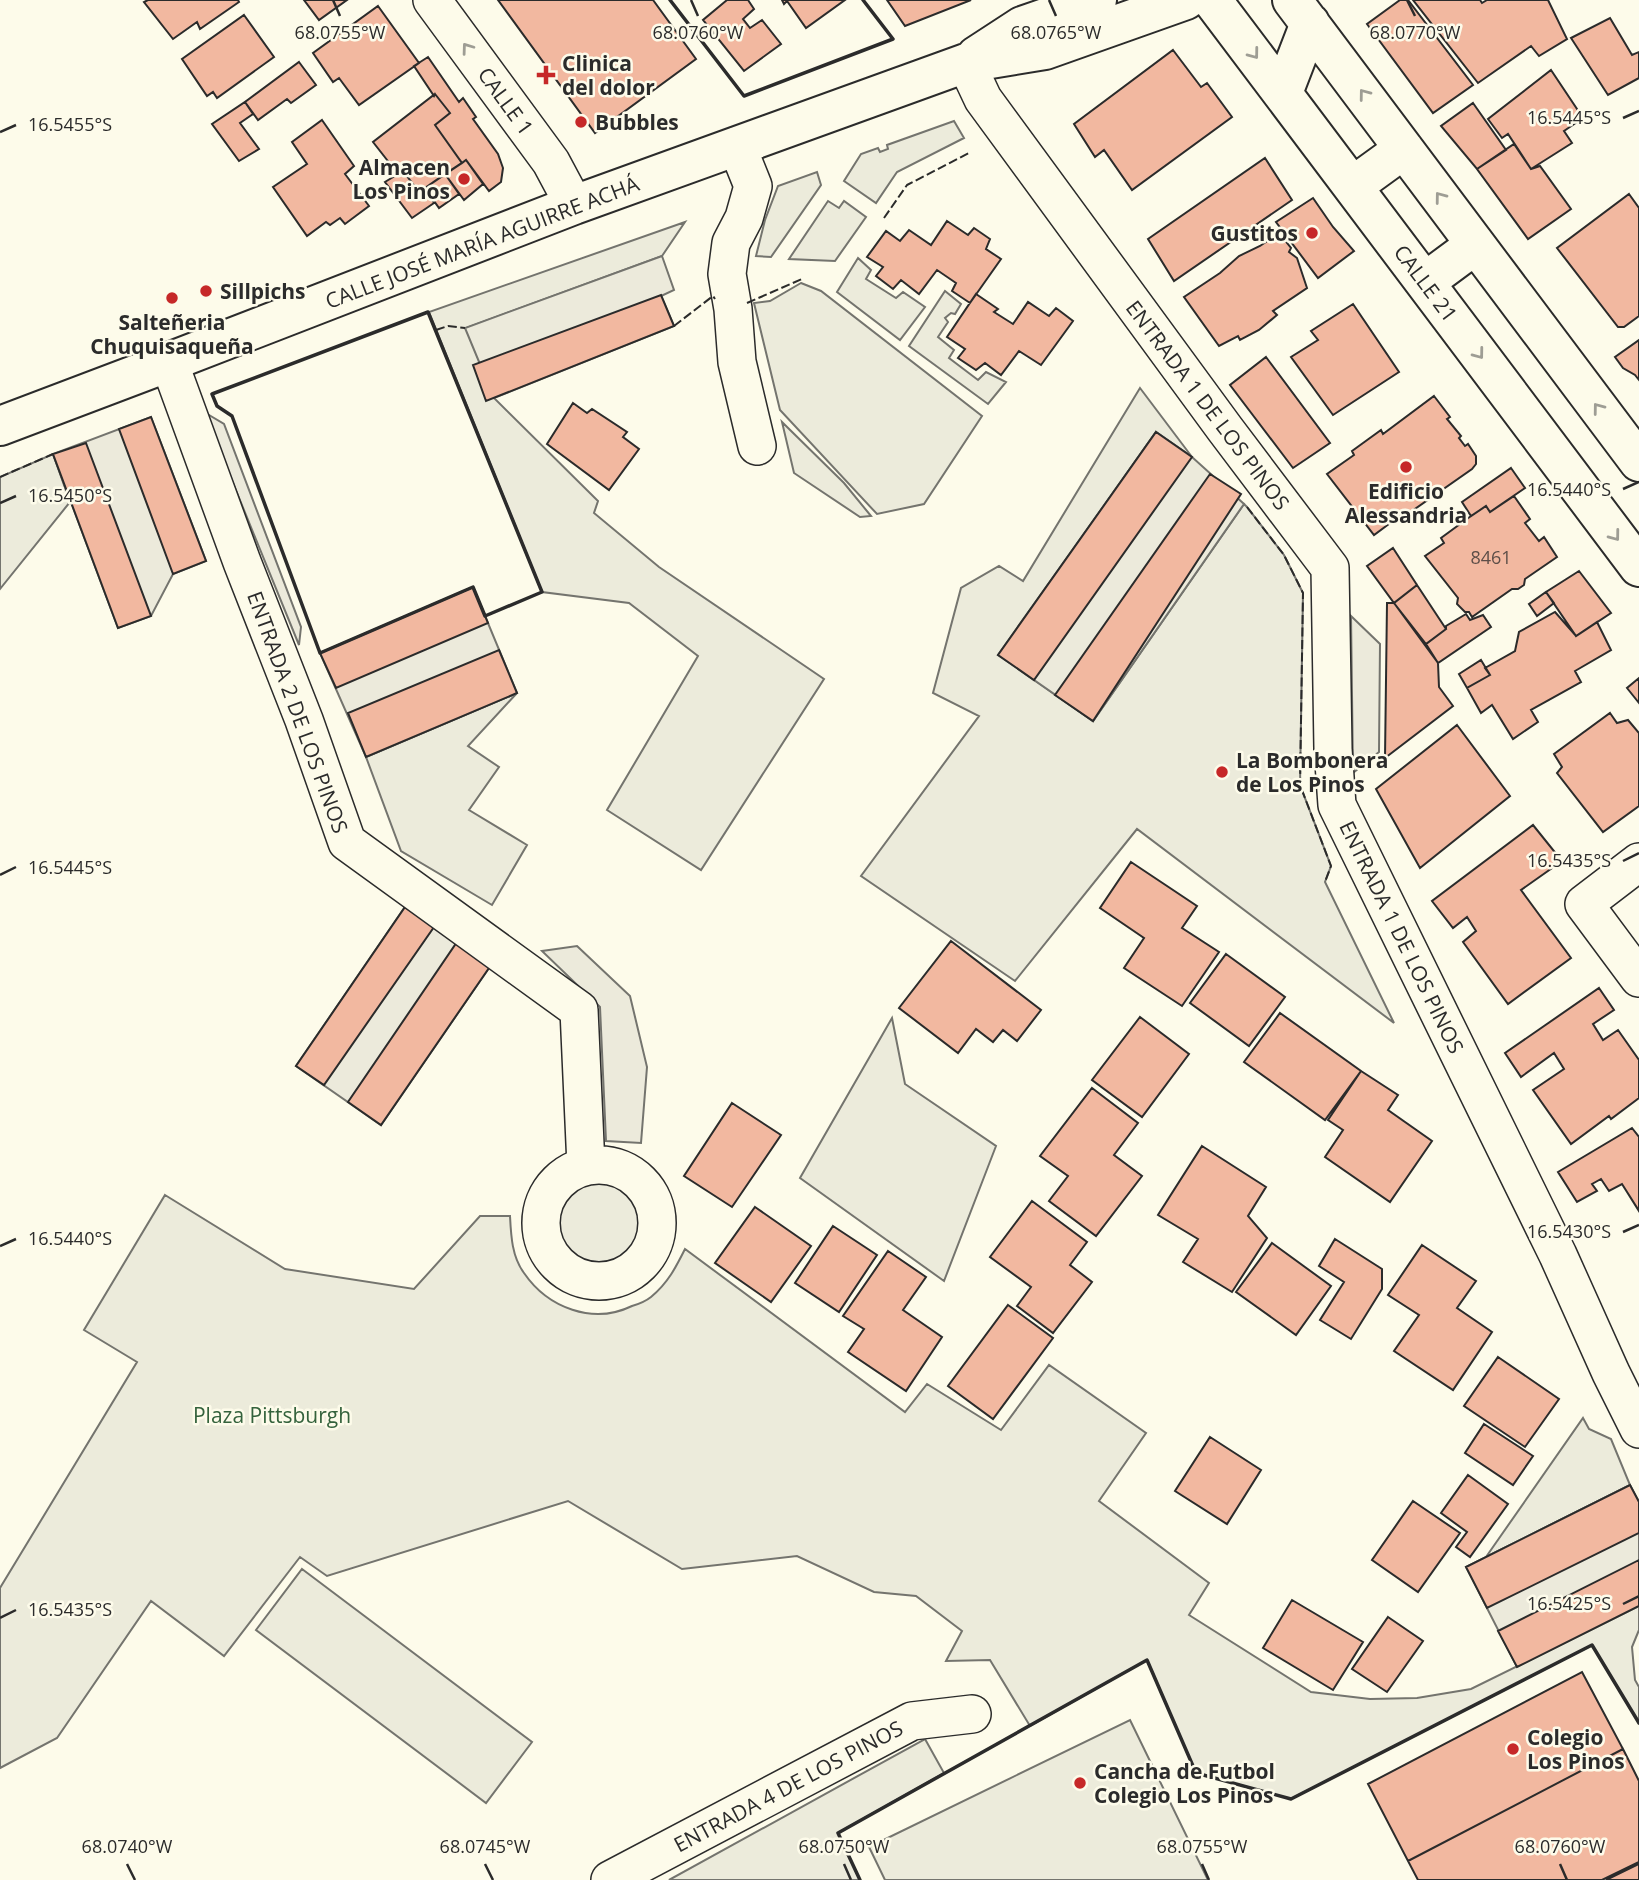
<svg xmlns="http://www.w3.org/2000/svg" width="1639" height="1880" viewBox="0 0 1639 1880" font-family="'Open Sans',sans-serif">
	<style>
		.green { fill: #ecebdb; stroke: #74746e; stroke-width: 2 }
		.parking { fill: #eceadb; stroke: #74746e; stroke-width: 2 }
		.building { fill: #f2b8a0; stroke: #2b2b2b; stroke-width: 2 }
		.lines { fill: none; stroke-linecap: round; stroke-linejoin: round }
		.street-casing { stroke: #2b2b2b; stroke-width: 40 }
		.secondary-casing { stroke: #2b2b2b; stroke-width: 42 }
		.street { stroke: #fdfbea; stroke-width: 37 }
		.secondary { stroke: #fdfbea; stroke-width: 38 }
		.fence { stroke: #2b2b2b; stroke-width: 2; stroke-dasharray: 9 3.5; stroke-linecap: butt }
		.wall { stroke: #2b2b2b; stroke-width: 3.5 }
		.oneway { stroke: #9e9d94 }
		.ticks { fill: none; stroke: #2b2b2b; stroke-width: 2.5 }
		.poi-dot { fill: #c62828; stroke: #fdfbea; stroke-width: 2.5 }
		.labels { text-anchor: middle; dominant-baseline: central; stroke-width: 5; stroke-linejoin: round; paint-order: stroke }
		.number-label { font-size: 18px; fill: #5d4e48 }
		.poi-label { font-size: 21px; font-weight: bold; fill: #2b2b2b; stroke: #fdfbea; text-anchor: start }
		.street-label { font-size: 21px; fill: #2b2b2b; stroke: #fdfbea }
		.park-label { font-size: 21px; fill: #34623c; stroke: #fdfbea }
		.ticks-label { font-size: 18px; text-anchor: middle; fill: #2b2b2b; stroke: #fdfbea; stroke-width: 5; stroke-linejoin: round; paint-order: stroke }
	</style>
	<rect width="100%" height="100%" fill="#fdfbea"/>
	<!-- green -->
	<path class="green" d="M954 121 964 138 897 172 876 203 844 181 861 154 878 148 880 152 888 149 887 145Z
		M817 172 821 185 771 257 756 256 765 220 778 186Z
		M828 201 839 208 844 201 866 217 835 261 789 259Z
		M685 222 662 256 466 328 494 398 598 501 594 513 659 567 824 679 701 870 607 810 698 656 629 603 542 592 429 312Z
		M858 258 871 270 866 279 896 298 903 292 925 307 900 340 837 292Z
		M801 283 821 291 982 416 924 504 877 514 780 410 754 303 770 301Z
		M945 291 961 304 955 314 951 313 945 318 948 322 938 337 954 350 949 358 978 380 986 372 1006 382 988 404 909 346Z
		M1140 388 1192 457 1156 432 999 655 1093 721 1244 504 1247 507 1284 555 1303 593 1300 785 1331 866 1325 882 1394 1023 1137 829 1015 981 861 876 979 716 933 693 961 588 999 566 1023 581Z
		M782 422 844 483 871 516 860 517 794 473Z
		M53 454 70 502 0 589V477Z
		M517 693 468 746 499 767 469 810 527 845 492 905 401 851 366 757Z
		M892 1018 905 1084 996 1146 944 1281 800 1178Z
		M555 1222a42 42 0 1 1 84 0a42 42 0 1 1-84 0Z
		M165 1195 285 1269 414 1289 480 1216H510C511 1236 512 1257 524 1273 548 1308 593 1325 632 1306 639 1304 646 1301 651 1297 668 1283 676 1267 685 1249L905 1412 927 1384 1001 1430 1049 1365 1146 1433 1099 1501 1209 1583 1189 1615 1311 1692 1370 1699 1417 1698 1471 1689 1639 1606V1630L1632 1647 1635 1680 1639 1687V1723L1592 1645 1291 1799 1196 1773 1147 1660 1030 1726 990 1660 946 1661 962 1631 916 1596 874 1592 797 1556 682 1569 568 1501 327 1576 300 1557 224 1656 151 1601 57 1738 0 1768V1588L137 1362 84 1330Z
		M1583 1418 1589 1429 1611 1439 1630 1485 1486 1557Z
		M302 1569 532 1742 486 1803 256 1630Z
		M1130 1720 1208 1880H885L869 1847Z
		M925 1739 944 1773 838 1833 860 1880H669Z"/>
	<!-- parking -->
	<path class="parking" d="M662 256 674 290 661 296 674 326 494 398 465 328Z
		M204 412 224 424 301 627 299 645Z
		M151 417 206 561 173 574 151 616 118 628 53 454Z
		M1156 432 1192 457 1244 504 1093 721 998 655Z
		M473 587 517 693 366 757 320 653Z
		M1351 616 1380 644 1379 752 1353 773Z
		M405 907 491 965 381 1125 296 1066Z
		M577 946 630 996 647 1067 641 1143 606 1141 600 1007 542 951Z
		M1630 1485 1639 1502V1606L1517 1667 1466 1567Z"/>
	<!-- building -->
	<path class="building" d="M148 0H238L239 2 200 29 197 22 173 39 144 2Z
		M304 0H347L319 20Z
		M498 0H653L696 59 595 133Z
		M727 0H748L754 9 743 19 750 28 762 20 781 44 744 71 703 20Z
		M782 0H845L806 28 787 1 784 4Z
		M887 0H971L905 26Z
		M1400 0H1408L1473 85 1433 113 1367 24Z
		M1413 0H1480L1482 3 1487 0H1548L1567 39 1539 56 1531 46 1478 83Z
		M378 6 419 63 359 105 339 78 333 82 313 53Z
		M244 15 274 57 217 98 213 92 207 96 182 59Z
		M1610 18 1632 55 1639 52V78L1608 95 1571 38Z
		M1173 50 1201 87 1207 83 1232 117 1132 190 1104 150 1095 157 1074 124Z
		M428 57 459 102 463 98 476 117 473 119 498 154 503 168 501 182 489 191 466 160 462 163 435 125 450 113 435 94 434 96 414 66Z
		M299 62 316 85 291 103 287 99 258 120 245 102Z
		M1551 70 1583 118 1564 131 1572 143 1531 169 1508 134 1502 138 1488 119Z
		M435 94 450 113 435 125 462 163 419 192 403 171 400 172 394 163 391 165 373 142Z
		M245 102 253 114 240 123 259 149 239 161 212 124Z
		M1473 103 1506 150 1477 169 1441 126Z
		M322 120 354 166 345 174 369 206 345 224 340 218 330 225 326 222 307 236 273 187 307 164 292 142Z
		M1514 144 1531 169 1540 166 1571 209 1528 239 1477 169Z
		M1265 158 1292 200 1174 281 1148 239Z
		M466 160 483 184 464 200 445 174Z
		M403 171 419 192 425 188 434 203 412 218 385 182Z
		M445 174 459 194 439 208 425 188Z
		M1629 194 1639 208V316L1624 327H1618L1557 248Z
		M1313 198 1333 227 1354 251 1318 278 1276 222Z
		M947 221 968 235 974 228 990 239 986 249 1001 259 970 303 952 291 956 283 937 270 919 294 901 280 893 289 876 276 883 267 867 257 886 231 900 241 909 230 931 245Z
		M1279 233 1291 248 1289 252 1297 258 1307 288 1273 311 1277 315 1259 330 1240 340 1238 336 1219 346 1184 297 1220 273 1239 256 1260 246Z
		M976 294 998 309 994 312 1013 324 1028 302 1049 316 1056 308 1073 321 1041 365 1019 351 1001 375 985 363 976 370 958 358 965 349 947 337Z
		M661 295 674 326 486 401 473 365Z
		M1353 304 1399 372 1333 415 1291 357 1318 340 1311 331Z
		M1639 340V380L1635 375 1623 368 1615 357Z
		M1266 357 1330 443 1293 468 1230 385Z
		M1434 396 1450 417 1447 419 1461 436 1459 438 1465 446 1468 444 1476 456V464L1472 469 1402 518 1401 515 1374 535 1327 474 1354 455 1352 451 1381 430 1383 434Z
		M573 403 587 413 592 409 627 432 623 437 639 449 609 490 547 444Z
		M151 417 206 561 173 574 119 429Z
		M1156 432 1192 457 1034 680 998 655Z
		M86 443 151 616 118 628 53 454Z
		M1511 468 1525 488 1490 512 1486 506 1471 516 1462 502Z
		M1210 474 1241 494 1093 721 1055 695Z
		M1514 496 1530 519 1525 523 1539 541 1544 537 1557 557 1525 579 1524 585 1518 589H1512L1472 617 1469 612H1465L1457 604 1458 598 1425 556 1444 543 1441 538 1471 516 1486 506 1490 512Z
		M1393 548 1417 585 1394 603 1367 566Z
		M1579 571 1611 613 1576 636 1546 592Z
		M1417 585 1446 629 1426 644 1394 603Z
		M473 587 488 623 336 688 320 653Z
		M1546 592 1554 603 1537 616 1529 604Z
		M1387 603H1394L1438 663 1439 687 1453 706 1385 758Z
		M1555 612 1576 636 1597 622 1611 650 1575 671 1581 682 1531 710 1538 722 1513 739 1492 705 1481 713 1467 688 1490 675 1485 668 1515 651 1519 632Z
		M1466 614 1470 620 1483 615 1491 627 1438 663 1426 644 1446 629V626Z
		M499 650 517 693 366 757 348 713Z
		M1481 660 1490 675 1467 688 1459 674Z
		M1639 678V703L1627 688Z
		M1610 713 1617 723 1628 720 1639 733V806L1603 832 1557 773 1562 767 1554 754Z
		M1457 725 1510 796 1420 868 1376 789Z
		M1533 825 1562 861 1521 890 1571 958 1508 1004 1463 942 1476 931 1467 917 1453 928 1432 901Z
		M1131 862 1197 906 1182 928 1219 952 1182 1006 1124 968 1144 938 1100 908Z
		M405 907 434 927 324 1085 296 1066Z
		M951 941 1041 1010 1017 1041 1003 1030 993 1042 976 1029 958 1053 899 1008Z
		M457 942 491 965 381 1125 348 1102Z
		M1226 954 1285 997 1249 1046 1190 1003Z
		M1599 988 1614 1010 1593 1024 1603 1040 1618 1030 1639 1060V1098L1611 1119 1609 1116 1571 1144 1533 1090 1564 1069 1554 1053 1521 1077 1505 1053Z
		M1280 1013 1361 1071 1325 1120 1244 1062Z
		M1140 1017 1189 1054 1142 1117 1092 1080Z
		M1361 1071 1398 1095 1388 1110 1432 1141 1390 1202 1325 1157 1343 1130 1328 1120Z
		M1092 1088 1138 1123 1114 1155 1142 1176 1096 1236 1049 1201 1068 1176 1040 1156Z
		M732 1103 781 1135 732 1207 684 1176Z
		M1632 1128 1639 1137V1211L1622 1184 1609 1191 1601 1179 1592 1184 1597 1191 1577 1202 1558 1172Z
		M1202 1146 1266 1187 1248 1216 1267 1238 1232 1292 1183 1262 1198 1239 1158 1215Z
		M1032 1201 1087 1242 1070 1265 1092 1282 1053 1333 1017 1306 1031 1287 990 1257Z
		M755 1207 811 1246 771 1302 715 1263Z
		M833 1226 877 1255 839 1312 795 1283Z
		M1335 1239 1382 1269V1289L1351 1339 1320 1320 1344 1282 1319 1266Z
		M1272 1243 1331 1286 1296 1335 1236 1292Z
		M1422 1245 1476 1281 1457 1308 1492 1332 1453 1390 1394 1351 1419 1315 1388 1295Z
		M888 1251 926 1277 903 1310 942 1337 906 1391 848 1352 864 1329 843 1316Z
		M1008 1305 1053 1338 993 1419 948 1386Z
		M1498 1357 1559 1399 1525 1447 1464 1406Z
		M1484 1424 1533 1456 1513 1485 1465 1453Z
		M1210 1437 1261 1470 1227 1524 1175 1491Z
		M1468 1475 1508 1504 1470 1557 1456 1547 1467 1532 1441 1513Z
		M1630 1485 1639 1502V1533L1487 1608 1466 1567Z
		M1413 1501 1460 1533 1418 1592 1372 1560Z
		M1639 1560V1606L1517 1667 1498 1631Z
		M1292 1600 1363 1642 1333 1690 1263 1648Z
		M1388 1617 1423 1641 1387 1692 1352 1669Z
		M1582 1672 1623 1749 1408 1861 1368 1784Z
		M1623 1749 1639 1781V1862L1602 1880H1418L1408 1861Z
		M1639 1864V1880H1606Z"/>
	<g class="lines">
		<!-- street casing -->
		<g class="street-casing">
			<path id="street" d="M432 0 551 162 574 205
				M966 63 983 99 1225 429 1330 568 1333 749 1337 805 1558 1255 1611 1373 1639 1429
				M737 146 753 186 744 218 731 243 727 274 733 309 737 362 757 446
				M169 362 242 562 304 720 347 842 579 1010 586 1166
				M1639 862 1584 904 1639 978
				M541 1223a58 58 0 1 1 116 0a58 58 0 1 1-116 0Z
				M610 1880 912 1721 972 1714"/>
		</g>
		<!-- secondary casing -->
		<g class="secondary-casing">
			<path id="secondary" d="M1212 0 1639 567
				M1292 0 1639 462
				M976 56 1022 26 1097 0
				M1283 93 1310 23
				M1353 186 1404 149
				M1425 282 1475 245
				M0 426 169 362 574 205 966 63 1045 50 1186 0"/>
		</g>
		<!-- street -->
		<use href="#street" class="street"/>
		<!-- secondary -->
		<use href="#secondary" class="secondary"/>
		<!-- fence -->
		<path class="fence" d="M884 218 907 185 971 152
			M747 303 802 279
			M674 326 713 296 715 299
			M436 330 448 326 465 328
			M0 477 53 454
			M1247 507 1284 555 1303 593 1300 785 1331 866 1325 882"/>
		<!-- wall -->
		<path class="wall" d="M670 0 744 96 893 39 863 0
			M428 312 542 592 485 616 473 587 320 653 232 416 217 406 212 394Z
			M860 1880 838 1833 1147 1660 1196 1773 1291 1799 1592 1645 1639 1723"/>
	</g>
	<!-- one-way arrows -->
	<defs><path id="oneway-chevron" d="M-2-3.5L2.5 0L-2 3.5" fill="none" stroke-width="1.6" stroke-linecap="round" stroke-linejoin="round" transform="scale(1.75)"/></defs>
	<g class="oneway">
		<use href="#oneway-chevron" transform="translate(467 48) rotate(-126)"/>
		<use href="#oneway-chevron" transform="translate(1254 54) rotate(53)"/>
		<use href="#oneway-chevron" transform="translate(1364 94) rotate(-127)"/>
		<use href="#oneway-chevron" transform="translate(1440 197) rotate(-127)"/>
		<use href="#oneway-chevron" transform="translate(1479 354) rotate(53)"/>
		<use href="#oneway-chevron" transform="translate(1598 408) rotate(-127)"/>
		<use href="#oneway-chevron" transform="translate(1615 536) rotate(53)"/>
	</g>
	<!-- ticks -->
	<path class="ticks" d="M333 0 340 16M691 0 698 16M1049 0 1056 16M1407 0 1415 16M1623 118 1639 111M0 132 16 125M1623 489 1639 482M0 503 16 496M1623 861 1639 853M0 875 16 867M1623 1232 1639 1225M0 1246 16 1239M1623 1604 1639 1596M0 1618 16 1610M127 1864 135 1880M485 1864 493 1880M844 1864 851 1880M1202 1864 1209 1880M1560 1864 1567 1880"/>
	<!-- markers -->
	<g class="poi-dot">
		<path d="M542.5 64.5h7v7h7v7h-7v7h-7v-7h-7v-7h7z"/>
		<circle cx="581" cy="122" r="7"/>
		<circle cx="464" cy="179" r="7"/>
		<circle cx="1312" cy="233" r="7"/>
		<circle cx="206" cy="291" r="7"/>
		<circle cx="172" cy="298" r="7"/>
		<circle cx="1406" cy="467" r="7"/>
		<circle cx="1222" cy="772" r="7"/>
		<circle cx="1513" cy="1749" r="7"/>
		<circle cx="1080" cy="1783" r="7"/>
	</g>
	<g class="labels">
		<!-- number labels -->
		<g class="number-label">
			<text x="1491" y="557">8461</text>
		</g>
		<!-- poi labels -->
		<g class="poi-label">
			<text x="562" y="63">Clinica<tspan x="562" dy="24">del dolor</tspan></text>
			<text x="595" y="122">Bubbles</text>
			<text x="450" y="167" text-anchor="end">Almacen<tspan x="450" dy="24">Los Pinos</tspan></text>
			<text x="1298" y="233" text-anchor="end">Gustitos</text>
			<text x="220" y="291">Sillpichs</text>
			<text x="172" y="322" text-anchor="middle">Salteñeria<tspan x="172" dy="24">Chuquisaqueña</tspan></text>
			<text x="1406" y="491" text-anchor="middle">Edificio<tspan x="1406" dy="24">Alessandria</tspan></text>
			<text x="1236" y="760">La Bombonera<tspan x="1236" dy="24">de Los Pinos</tspan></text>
			<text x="1527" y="1737">Colegio<tspan x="1527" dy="24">Los Pinos</tspan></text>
			<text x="1094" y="1771">Cancha de Futbol<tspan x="1094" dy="24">Colegio Los Pinos</tspan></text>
		</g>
		<!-- street labels -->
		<g class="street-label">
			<text transform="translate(506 101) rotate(54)">CALLE 1</text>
			<text transform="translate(482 242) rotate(-21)">CALLE JOSÉ MARÍA AGUIRRE ACHÁ</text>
			<text transform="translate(1426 283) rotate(53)">CALLE 21</text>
			<text transform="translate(1208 405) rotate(53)">ENTRADA 1 DE LOS PINOS</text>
			<text transform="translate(298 712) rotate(70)">ENTRADA 2 DE LOS PINOS</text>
			<text transform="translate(1402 937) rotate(64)">ENTRADA 1 DE LOS PINOS</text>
			<text transform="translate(788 1786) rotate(-28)">ENTRADA 4 DE LOS PINOS</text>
		</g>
		<!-- park labels -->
		<g class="park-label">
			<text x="272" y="1415">Plaza Pittsburgh</text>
		</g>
	</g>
	<g class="ticks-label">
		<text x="340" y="39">68.0755°W</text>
		<text x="698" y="39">68.0760°W</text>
		<text x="1056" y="39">68.0765°W</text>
		<text x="1415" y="39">68.0770°W</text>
		<text x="1569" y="124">16.5445°S</text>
		<text x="70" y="131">16.5455°S</text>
		<text x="1569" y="496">16.5440°S</text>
		<text x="70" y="502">16.5450°S</text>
		<text x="1569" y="867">16.5435°S</text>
		<text x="70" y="874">16.5445°S</text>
		<text x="1569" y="1238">16.5430°S</text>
		<text x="70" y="1245">16.5440°S</text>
		<text x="1569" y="1610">16.5425°S</text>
		<text x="70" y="1616">16.5435°S</text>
		<text x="127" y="1853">68.0740°W</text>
		<text x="485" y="1853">68.0745°W</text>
		<text x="844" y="1853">68.0750°W</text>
		<text x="1202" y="1853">68.0755°W</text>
		<text x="1560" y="1853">68.0760°W</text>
	</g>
</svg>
